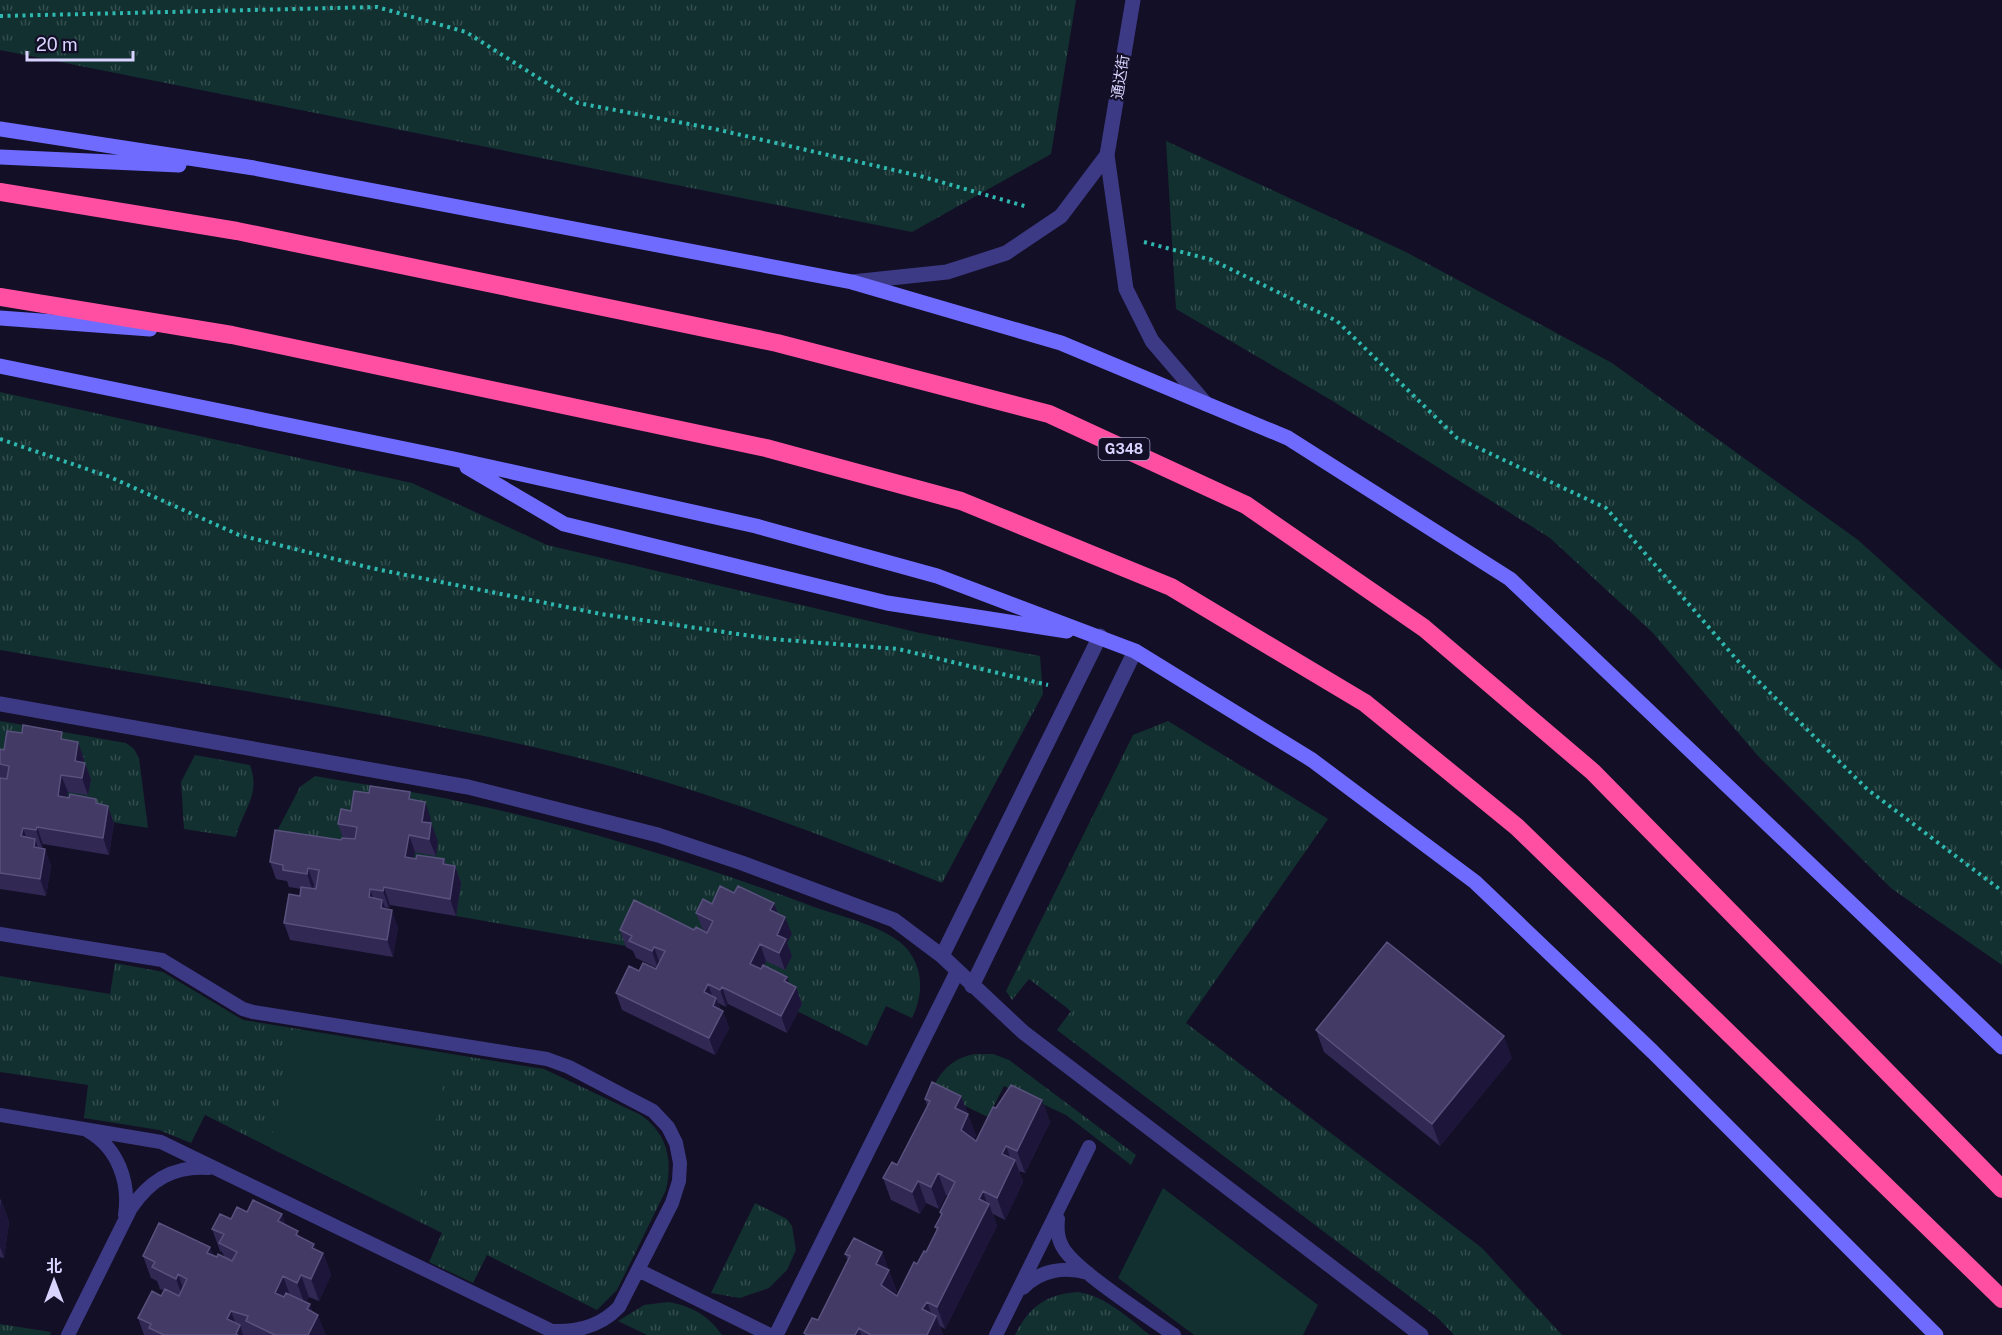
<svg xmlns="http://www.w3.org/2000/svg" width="2002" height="1335" viewBox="0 0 2002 1335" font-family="'Public Sans','Noto Sans SC',sans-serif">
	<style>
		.grass { fill: url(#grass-tufts) }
		.park { fill: #12302f }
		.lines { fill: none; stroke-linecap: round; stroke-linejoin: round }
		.path { stroke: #2fb8b0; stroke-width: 4; stroke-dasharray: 3 4.5; stroke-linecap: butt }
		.lane { stroke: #3d3a85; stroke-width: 14 }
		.street { stroke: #3d3a85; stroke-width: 15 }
		.secondary { stroke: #6f6bff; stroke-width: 15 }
		.highway { stroke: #ff4fa3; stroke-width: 18 }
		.wall { fill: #312854 }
		.shaded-wall { fill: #1d163a }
		.building { fill: #433a66; stroke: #5a527e; stroke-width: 1.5 }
		.labels { text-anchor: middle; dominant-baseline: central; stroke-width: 4.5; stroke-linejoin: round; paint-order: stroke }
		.shield { fill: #130f26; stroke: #9e99be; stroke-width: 1.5 }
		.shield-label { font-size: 14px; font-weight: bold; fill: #d9d4ff }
		.street-label { font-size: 15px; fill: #d9d4ff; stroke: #130f26 }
	</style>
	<defs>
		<pattern id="grass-tufts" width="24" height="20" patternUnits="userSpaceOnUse" patternTransform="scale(1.5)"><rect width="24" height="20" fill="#12302f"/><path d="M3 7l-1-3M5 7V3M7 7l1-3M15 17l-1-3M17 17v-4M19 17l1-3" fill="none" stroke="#344d4e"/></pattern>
	</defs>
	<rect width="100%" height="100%" fill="#130f26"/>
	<!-- grass -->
	<path class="grass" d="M0 0H1076L1051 154 912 232 0 50Z
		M1166 141 1406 252 1612 363 1858 540 2002 670V965L1892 889 1758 756 1652 632 1550 538 1331 400 1176 309Z
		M0 392 412 483 547 545 920 633 1040 656 1043 694 942 883C827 837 712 792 591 761 397 712 197 684 0 650Z
		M0 721 126 743 134 749 139 758 148 828 0 804Z
		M1168 721 1328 819 1186 1023 1482 1248 1562 1335H1454L1438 1318 1057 1030 1071 1011 1029 979 1012 1000 1006 991 1133 735Z
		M195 755 250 765C261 795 243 809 236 837L184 829 181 782Z
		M315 776C364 785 414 791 462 802 582 827 699 864 814 907 840 916 891 928 908 950 924 971 923 995 912 1018L886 1006 867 1046 635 930 626 946 456 916 457 907 276 879 274 837 300 787Z
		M115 963 163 972 243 1020 544 1069 641 1115C667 1134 673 1159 666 1190L617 1290 597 1310 487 1255 473 1283 429 1262 442 1233 205 1115 191 1143 159 1130 84 1118 88 1085 0 1072V976L110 994Z
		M975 1054H993L1009 1060 1136 1155 1131 1165 1066 1115 1004 1086 988 1117 932 1090C941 1070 953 1058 975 1054Z
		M755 1203 787 1219 792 1226 796 1250 787 1270 769 1288 740 1298 711 1293Z
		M1078 1292C1106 1296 1128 1318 1150 1335H1015C1029 1307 1046 1294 1078 1292Z
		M668 1302C691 1306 708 1315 722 1335H647L618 1321 644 1305Z
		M0 1324 51 1332 50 1335H0Z"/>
	<!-- park -->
	<path class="park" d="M293 1029 450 1054 415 1219 270 1148Z
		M1163 1188 1318 1305 1303 1335H1194L1118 1278Z"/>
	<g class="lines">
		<!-- path -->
		<path class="path" d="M0 16 377 7 466 32 578 103 715 129 920 176 1028 207
			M1144 242 1212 260 1337 321 1457 438 1606 508 1737 660 1867 789 2002 891
			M0 439 110 477 239 535 371 568 601 614 772 639 898 649 1048 685"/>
		<!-- lane -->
		<path class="lane" d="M0 934 162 960 243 1009 253 1012 547 1059 569 1067 653 1111 668 1127 676 1143 680 1163 679 1181 672 1203 619 1307C601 1326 577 1332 552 1331L161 1142 0 1115
			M88 1131C118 1148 130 1182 125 1215
			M1058 1219C1057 1228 1057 1237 1062 1246 1073 1269 1149 1317 1174 1335
			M638 1270 770 1335
			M1023 1288C1040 1270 1065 1266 1088 1273
			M68 1335 131 1208C150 1180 174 1165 209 1168
			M996 1335 1089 1147"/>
		<!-- street -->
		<path class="street" d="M1107 155 1133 0
			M852 282 947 272 1006 253 1061 216 1107 155 1126 289 1152 341 1206 404
			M0 704 468 787 658 835 742 863 894 920 942 956 1023 1032 1421 1335
			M942 956 1100 636
			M972 986 1135 651
			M776 1335 957 972"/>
		<!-- secondary -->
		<path class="secondary" d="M0 129 254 168 852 282 1061 343 1288 438 1510 579 2002 1047
			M0 157 179 165
			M0 318 150 329
			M0 366 454 459 756 526 937 576 1135 651 1312 760 1475 882 1653 1052 1936 1335
			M467 467 564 524 887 603 1067 631"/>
		<!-- highway -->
		<path class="highway" d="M0 192 237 231 777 343 1049 414 1246 505 1424 628 1593 772 2002 1189
			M0 297 232 335 766 448 961 501 1171 587 1365 703 1517 827 2002 1299"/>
	</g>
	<!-- wall -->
	<path class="wall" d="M65 740 78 742 84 759 83 763H85L91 780 88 795 68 792 67 798 98 804 114 823 109 855 43 844 42 848 38 847 39 848 45 849 51 866 46 896 0 889V749L4 750Z
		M413 800 431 819V823L438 841 436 856 415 852 414 858 444 859 446 864 455 866 461 883 456 916 390 905 389 908 385 907 398 927 393 957 290 940 284 923 300 896 301 889 289 887 287 881 276 879 270 862 341 840 343 838 338 824 351 811Z
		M734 893 774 903 778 913 792 934 787 943 792 956 785 970 766 961 764 966 787 977 789 984 796 987 802 1004 787 1033 728 1004 726 1007 718 1003 721 1010 723 1011 729 1028 715 1055 622 1010 616 993 639 971 656 969 657 968 636 958 633 951 626 947 620 930H694L707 933 703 930 696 913Z
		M1316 1030 1512 1058 1440 1146 1324 1052Z
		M961 1096 976 1136 974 1139 976 1141 996 1108 1042 1100 1050 1122 1025 1173 1019 1171 1023 1182 1005 1220 993 1214 997 1226 945 1329 940 1326 943 1335H805L804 1333 818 1320 848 1261 845 1254 882 1252 897 1292 895 1295 897 1296 917 1264 926 1252 937 1231 935 1227 941 1216 940 1212 948 1196 946 1195 939 1209 926 1203 920 1214 891 1200 883 1178 897 1165 927 1106 925 1099Z
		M0 1199 1 1200 9 1222 4 1258 0 1257Z
		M247 1212 287 1225 316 1250 323 1253 331 1275 319 1301 309 1297 306 1302 310 1304 312 1312 326 1335H144L138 1318 161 1296 164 1291 160 1289 157 1281 151 1278 143 1256 210 1247 213 1255 217 1257 224 1256 222 1252 220 1251 212 1229Z"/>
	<!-- shaded-wall -->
	<path class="shaded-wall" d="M78 742 84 759 81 778 75 761Z
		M85 763 91 780 88 795 82 778Z
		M61 775 68 792 64 814 58 796Z
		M425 802 431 819 428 839 422 822Z
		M108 806 114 823 109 855 103 838Z
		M431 823 438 841 436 856 429 839Z
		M37 827 43 844 42 848 36 830Z
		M23 828 29 845 21 836Z
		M409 835 415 852 411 874 405 857Z
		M35 839 41 856 34 847Z
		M45 849 51 866 46 896 40 879Z
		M455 866 461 883 456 916 450 899Z
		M308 868 314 885 313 891 307 874Z
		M384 887 390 905 389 908 383 891Z
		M370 889 376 906 369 897Z
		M382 900 389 917 381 908Z
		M774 903 780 920 770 910Z
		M392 910 398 927 393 957 387 940Z
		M785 917 792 934 787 943 792 956 785 970 779 953 777 935Z
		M760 944 766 961 757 981 750 964Z
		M654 947 660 964 658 969 652 951Z
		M787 977 793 994 796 987 802 1004 787 1033 781 1016 784 981Z
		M708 984 714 1001 704 992Z
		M722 987 728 1004 726 1007 720 990Z
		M716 998 722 1013 723 1011 729 1028 715 1055 709 1038 713 1006Z
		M1504 1036 1512 1058 1440 1146 1432 1124Z
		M961 1096 976 1136 969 1152 961 1130 955 1108Z
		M1042 1100 1050 1122 1025 1173 1017 1151Z
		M1006 1146 1013 1165 1015 1160 1023 1182 1005 1220 997 1198 1002 1154Z
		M938 1173 946 1195 939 1209 931 1187Z
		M918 1181 926 1203 920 1214 912 1192Z
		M983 1191 988 1206 989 1204 997 1226 945 1329 937 1307Z
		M1 1200 9 1222 4 1258 0 1247V1209Z
		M282 1214 290 1236 278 1221Z
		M314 1244 320 1260 323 1253 331 1275 319 1301 311 1279 312 1248Z
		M210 1247 218 1269 207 1253Z
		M882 1252 897 1292 889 1307 881 1285 876 1264Z
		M178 1274 186 1296 184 1301 176 1279Z
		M301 1275 309 1297 305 1305 297 1283Z
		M283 1276 291 1298 283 1315 275 1293Z
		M927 1302 934 1321 936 1316 943 1335H927L922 1309Z
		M310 1304 316 1320 318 1315 326 1335H308L307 1309Z
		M231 1311 238 1330 240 1325 243 1335H233L227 1319Z
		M859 1328 861 1335H855Z"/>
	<!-- building -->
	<path class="building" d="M23 725 62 732 61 739 78 742 75 761 85 763 82 778 61 775 58 796 69 798 70 794 96 799V803L108 806 103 838 37 827 36 830 23 828 21 836 35 839 34 847 45 849 40 879 0 873V778L7 779 9 766 0 764V749L4 750 7 731 22 733Z
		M370 786 410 792 409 799 425 802 422 822 431 823 429 839 409 835 405 857 416 859 417 855 444 859 443 864 455 866 450 899 384 887 383 891 370 889 369 897 382 900 381 908 392 910 387 940 284 923 289 894 300 896 301 887 316 889 319 870 308 868 307 874 283 870V865L270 862 275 830 341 840 342 838 355 839 357 827 338 824 341 809 351 811 354 791 369 793Z
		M720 886 734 893 738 886 774 903 770 910 785 917 777 935 786 939 779 953 760 944 750 964 761 969 763 965 787 977 784 981 796 987 781 1016 722 987 720 990 708 984 704 992 716 998 713 1006 723 1011 709 1038 616 993 629 966 639 971 643 963 656 969 665 951 654 947 652 951 629 941 632 936 620 930 634 900 694 930 696 927 707 933 713 921 696 913 703 899 712 904Z
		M1387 942 1504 1036 1432 1124 1316 1030Z
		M932 1082 961 1096 955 1108 968 1114 961 1130 976 1141 993 1107 996 1108 1011 1085 1042 1100 1017 1151 1006 1146 1002 1154 1015 1160 997 1198 983 1191 979 1199 989 1204 937 1307 927 1302 922 1309 936 1316 927 1335H871L859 1328 855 1335H807L804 1333 812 1318 818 1320 850 1256 845 1254 854 1238 882 1252 876 1264 889 1270 881 1285 897 1296 914 1262 917 1264 924 1251 926 1252 938 1228 935 1227 942 1214 940 1212 955 1182 938 1173 931 1187 918 1181 912 1192 883 1178 892 1162 897 1165 930 1101 925 1099Z
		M253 1200 282 1214 278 1221 298 1231 296 1235 314 1244 312 1248 323 1253 311 1279 301 1275 297 1283 283 1276 275 1293 284 1297 286 1293 310 1304 307 1309 318 1315 308 1335H275L246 1321 248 1316 231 1311 227 1319 240 1325 236 1334 238 1335H164L149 1328 151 1324 138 1318 152 1291 161 1296 165 1289 179 1296 187 1279 178 1274 176 1279 152 1267 155 1262 143 1256 159 1223 210 1247 207 1253 217 1257 218 1254 232 1261 237 1252 219 1243 224 1234 212 1229 220 1214 231 1219 237 1207 247 1212Z"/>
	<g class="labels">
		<!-- shield labels -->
		<rect class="shield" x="1098.5" y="438" width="51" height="22" rx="4.5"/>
		<g class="shield-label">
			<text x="1124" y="449">G348</text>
		</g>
		<!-- street labels -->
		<g class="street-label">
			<text transform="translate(1120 77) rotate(-81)">通达街</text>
		</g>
	</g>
	<!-- north arrow -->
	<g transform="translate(54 1281)" stroke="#130f26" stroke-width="4.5" paint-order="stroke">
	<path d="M0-4.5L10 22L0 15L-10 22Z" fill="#d9d4ff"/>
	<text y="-9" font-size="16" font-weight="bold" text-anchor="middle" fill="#d9d4ff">北</text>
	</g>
	<!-- scale -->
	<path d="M27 51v9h106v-9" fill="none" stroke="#d9d4ff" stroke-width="3"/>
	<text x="36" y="51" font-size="18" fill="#d9d4ff" stroke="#130f26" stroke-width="4.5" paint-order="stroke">20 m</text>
</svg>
